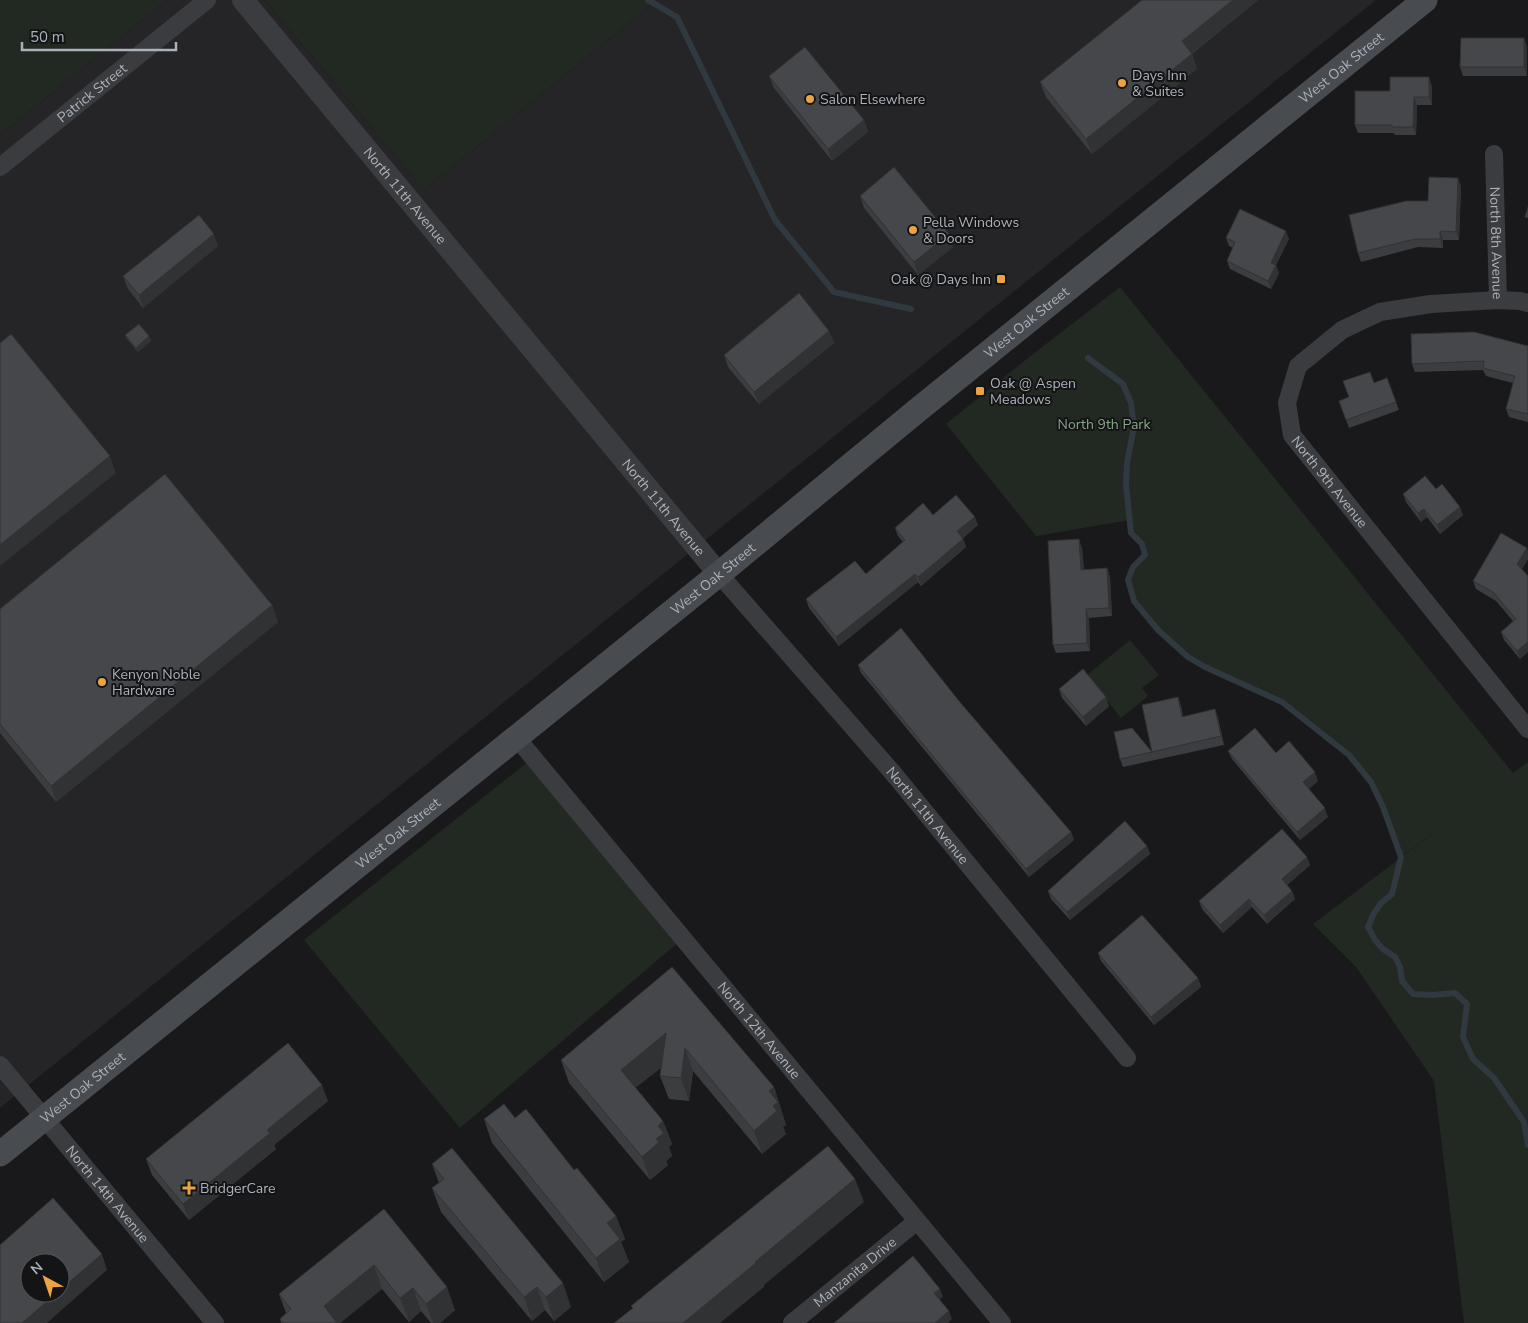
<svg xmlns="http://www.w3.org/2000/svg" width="1528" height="1323" viewBox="0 0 1528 1323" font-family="'Nunito Sans',sans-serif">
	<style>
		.built { fill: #252528 }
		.green { fill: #212922 }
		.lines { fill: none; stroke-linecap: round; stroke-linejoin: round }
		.stream { stroke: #2f393f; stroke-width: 6 }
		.minor { stroke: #3a3c40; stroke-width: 18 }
		.tertiary { stroke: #3a3c40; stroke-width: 22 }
		.secondary { stroke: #484b50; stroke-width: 25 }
		.wall { fill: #3c3d40 }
		.shaded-wall { fill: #313234 }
		.building { fill: #46474b; stroke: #313234 }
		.poi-dot { fill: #eba441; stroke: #141416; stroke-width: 2 }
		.labels { text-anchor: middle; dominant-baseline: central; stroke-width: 4; stroke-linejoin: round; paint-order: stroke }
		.street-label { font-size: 14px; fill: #acb2ba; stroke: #141416 }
		.poi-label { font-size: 14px; fill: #acb2ba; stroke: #141416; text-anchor: start }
		.park-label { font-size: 14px; fill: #85a484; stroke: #141416 }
	</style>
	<rect width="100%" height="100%" fill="#19191b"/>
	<!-- built -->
	<path class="built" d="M167 0H265L424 190 657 0H1376L0 1108V135Z"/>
	<!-- green -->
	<path class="green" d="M0 0H167L0 135Z
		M265 0H657L424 190Z
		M1120 287 1513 773 1528 762V1323H1464L1434 1081 1356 967 1313 924 1448 822 1401 857 1383 807 1371 782 1349 755 1282 702 1205 667 1188 657 1158 630 1134 601 1128 580 1133 567 1145 555 1142 544 1131 533 1130 520 1036 536 946 424 1033 354Z
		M1130 640 1159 675 1142 688 1148 696 1121 718 1087 675Z
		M529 761 680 941 460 1128 304 940Z"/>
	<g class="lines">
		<!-- stream -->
		<path class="stream" d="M648 0 677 17 775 220 834 292 911 309
			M1088 358 1123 384 1131 403 1134 427 1127 463 1126 484 1131 533 1142 544 1145 555 1133 567 1128 580 1134 601 1158 630 1188 657 1205 667 1282 702 1349 755 1371 782 1383 807 1401 857 1392 894 1381 903 1374 913 1368 927 1375 940 1383 949 1395 957 1400 967 1402 981 1413 994 1432 995 1455 993 1467 1004 1463 1037 1473 1059 1494 1078 1524 1122 1528 1145"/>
		<!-- minor -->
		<g class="minor">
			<path id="s1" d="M1494 154 1498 300"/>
			<path id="s2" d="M0 167 207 0"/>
			<path id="s3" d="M1528 303 1520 301 1498 300 1431 304 1380 312 1342 330 1298 366 1287 403 1292 435 1528 729"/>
			<path id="s4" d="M719 574 893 773 1127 1058"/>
			<path id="s5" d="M516 737 1002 1323"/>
			<path id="s6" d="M0 1065 215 1323"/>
			<path id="s7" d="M792 1323 917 1221"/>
		</g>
		<!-- tertiary -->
		<path class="tertiary" id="s8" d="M243 0 719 574"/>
		<!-- secondary -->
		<path class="secondary" id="s9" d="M0 1154 719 574 919 409 1425 0"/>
	</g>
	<!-- wall -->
	<path class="wall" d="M1142 0H1258L1192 54 1197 69 1092 154 1046 97 1040 82Z
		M1524 38 1527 47V76H1463L1460 67Z
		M769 76 864 120 868 132 832 161 774 88Z
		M1432 86V105H1417L1416 135H1395L1394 133H1358L1355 125 1390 91Z
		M1461 186 1459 240H1443V248L1418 247 1361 262 1358 253 1428 201Z
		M860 196 953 247 918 275 864 208Z
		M1226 238 1289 239 1276 265 1279 273 1271 289 1230 269 1227 261 1233 248 1229 246Z
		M218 246 143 308 128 289 123 276Z
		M829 331 834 343 759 404 728 367 724 355Z
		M125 335 149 336 151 341 138 352 127 339Z
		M1528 346V422L1509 417 1506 409 1513 383 1486 376 1483 370 1415 372 1412 364Z
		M1387 378 1399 410 1349 428 1339 401 1349 397 1374 383Z
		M1436 489 1463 515 1440 534 1427 517 1421 522 1406 502 1403 494Z
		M933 515 978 525 963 538 966 547 921 586 918 582 839 646 809 608 806 599 866 574 903 542 898 536 895 528Z
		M1082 548 1084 570 1107 568 1110 577 1112 616 1089 618 1090 651 1056 653 1053 645Z
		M1528 551V559L1522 569 1528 576V652L1520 659 1504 640 1501 632 1513 621 1496 601 1476 589 1473 581Z
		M272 605 278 622 56 802 0 733V609Z
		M858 665 1071 832 1074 840 1029 877 861 673Z
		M1059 689 1109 706 1086 726 1062 698Z
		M1181 705 1183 717 1215 709 1218 718 1224 745 1155 760 1152 752Z
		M1228 751 1276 753 1318 781 1309 789 1328 817 1300 840 1232 759Z
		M1152 752 1155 760 1123 767 1120 759Z
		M1147 846 1150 854 1070 920 1051 899 1048 891Z
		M1307 857 1310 865 1287 885 1292 891 1295 899 1267 924 1252 907 1223 933 1202 909 1199 901Z
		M1098 953 1198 978 1201 987 1154 1025 1101 961Z
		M672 967 774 1087 786 1125 783 1127 786 1134 762 1154 693 1071 689 1101 669 1099 660 1076 662 1067 635 1088 663 1121 672 1144 669 1147 672 1156 666 1161 668 1165 650 1180 569 1083 561 1060Z
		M328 1101 274 1145 276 1149 189 1220 152 1175 146 1159Z
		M515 1118 574 1170 616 1216 625 1239 621 1242 629 1262 604 1282 492 1143 484 1119Z
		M432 1164 571 1307 554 1321 545 1310 532 1321 441 1212 432 1188 439 1183Z
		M384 1209 455 1310 440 1323H431L421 1311 409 1322 382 1289 340 1323H281L280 1319 286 1313 279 1294Z"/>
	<!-- shaded-wall -->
	<path class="shaded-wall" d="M1233 0H1258L1187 57 1182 41Z
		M1524 38 1527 47V76L1524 67Z
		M1192 54 1197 69 1092 154 1086 139Z
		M1429 77 1432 86V105L1429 97Z
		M1414 97 1417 105 1416 135 1413 127Z
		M864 120 868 132 832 161 828 149Z
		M1458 178 1461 186 1459 240 1456 232Z
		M1286 231 1289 239 1276 265 1279 273 1271 289 1268 281 1271 263Z
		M1440 231 1443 240V248L1440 239Z
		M214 234 218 246 143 308 139 295Z
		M949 234 953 247 918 275 914 262Z
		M829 331 834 343 759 404 754 392Z
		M149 336 151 341 138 352 136 348Z
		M110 456 116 473 0 566V545Z
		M1460 507 1463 515 1440 534 1437 525Z
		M1424 509 1427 517 1421 522 1418 513Z
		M975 517 978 525 960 540 957 531Z
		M963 539 966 547 921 586 918 577Z
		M1079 539 1082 548 1084 578 1081 570Z
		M1527 548 1528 551V559L1520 572 1517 564Z
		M1107 568 1110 577 1112 616 1109 608Z
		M915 574 918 582 839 646 836 637Z
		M272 605 278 622 56 802 51 786Z
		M1086 609 1089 618 1090 651 1087 643Z
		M1528 642V652L1520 659 1517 651Z
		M1106 697 1109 706 1086 726 1083 717Z
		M1178 697 1181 705 1185 725 1182 717Z
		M1215 709 1218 718 1224 745 1221 736Z
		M1315 772 1318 781 1306 791 1303 782Z
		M1325 808 1328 817 1300 840 1297 832Z
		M1071 832 1074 840 1029 877 1026 869Z
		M1147 846 1150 854 1070 920 1067 912Z
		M1307 857 1310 865 1285 887 1282 879Z
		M1292 891 1295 899 1267 924 1264 915Z
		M1249 899 1252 907 1223 933 1220 925Z
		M1198 978 1201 987 1154 1025 1151 1017Z
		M666 1033 674 1056 629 1093 621 1070Z
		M685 1048 693 1071 689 1101 681 1078Z
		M322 1085 328 1101 274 1145 276 1149 189 1220 183 1204 267 1130Z
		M774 1087 786 1125 783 1127 786 1134 762 1154 754 1131 773 1106 769 1091Z
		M663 1121 672 1144 669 1147 672 1156 666 1161 668 1165 650 1180 642 1157 658 1126Z
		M855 1179 864 1202 764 1285V1287L720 1323H683L755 1262Z
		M616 1216 625 1239 621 1242 629 1262 604 1282 596 1258 607 1223Z
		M102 1254 107 1270 47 1323H22L57 1293H60V1290Z
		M374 1265 382 1289 340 1323H330L324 1306Z
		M563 1283 571 1307 554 1321 546 1297Z
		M447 1287 455 1310 440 1323H433L426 1304Z
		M537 1287 545 1310 532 1321 524 1297Z
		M413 1288 421 1311 409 1322 400 1298Z
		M940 1289 943 1297 937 1301 934 1293Z
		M949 1311 952 1319 948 1323H935Z"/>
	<!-- building -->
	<path class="building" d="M1142 0H1233L1182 41 1192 54 1086 139 1040 82Z
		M1461 38H1524V67H1460Z
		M805 47 864 120 828 149 769 76Z
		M1390 77H1429V97H1414L1413 127H1392V125H1355V91H1390Z
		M894 167 949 234 914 262 860 196Z
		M1429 177 1458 178 1456 232 1440 231V239H1415L1358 253 1349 215 1406 201H1428Z
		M1528 207V218L1525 217Z
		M1240 209 1286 231 1271 263 1276 265 1268 281 1227 261 1235 242 1226 238Z
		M199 215 214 234 139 295 123 276Z
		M799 293 829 331 754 392 724 355Z
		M139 324 149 336 136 348 125 335Z
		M1474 332 1528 346V414L1506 409 1515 376 1483 368 1484 361 1412 364 1411 334Z
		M11 334 110 456 0 545V343Z
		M1370 372 1374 383 1387 378 1396 402 1346 420 1339 401 1349 397 1343 381Z
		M165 474 272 605 51 786 0 724V609Z
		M1425 476 1436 489 1442 484 1460 507 1437 525 1424 509 1418 513 1403 494Z
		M956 495 975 517 957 531 963 539 918 577 915 574 836 637 806 599 855 561 866 574 905 540 895 528 923 503 933 515Z
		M1501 533 1527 548 1517 564 1528 576V643V642L1517 651 1501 632 1516 619 1493 592 1473 581Z
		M1079 539 1081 570 1107 568 1109 608 1086 609 1087 643 1053 645 1048 541Z
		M901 628 959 701 1071 832 1026 869 858 665Z
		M1083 669 1106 697 1083 717 1059 689Z
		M1178 697 1182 717 1215 709 1221 736 1152 752 1142 705Z
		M1132 728 1152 752 1120 759 1114 732Z
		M1255 728 1276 753 1289 741 1315 772 1303 782 1325 808 1297 832 1228 751Z
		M1125 821 1147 846 1067 912 1048 891Z
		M1282 829 1307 857 1282 879 1292 891 1264 915 1249 899 1220 925 1199 901Z
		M1142 915 1198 978 1151 1017 1098 953Z
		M672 967 774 1087 769 1091 778 1102 773 1106 777 1111 754 1131 685 1048 681 1078 660 1076 666 1033 621 1070 663 1121 658 1126 664 1133 656 1139 659 1142 642 1157 561 1060Z
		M288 1043 322 1085 267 1130 270 1133 183 1204 146 1159Z
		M504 1104 515 1118 526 1109 574 1170 577 1168 616 1216 607 1223 620 1239 596 1258 484 1119Z
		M828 1146 855 1179 755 1262 756 1263 683 1323H614L633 1308 631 1306Z
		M452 1148 563 1283 546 1297 537 1287 524 1297 432 1188 444 1179 432 1164Z
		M53 1198 102 1254 60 1290V1263H30V1293H57L22 1323H0V1245Z
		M384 1209 447 1287 426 1304 413 1288 400 1298 374 1265 324 1306 337 1323H283L280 1319 291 1309 279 1294Z
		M913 1256 940 1289 934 1293 949 1311 935 1323H834Z"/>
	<!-- markers -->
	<g class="poi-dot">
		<circle cx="1122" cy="83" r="5"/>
		<circle cx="810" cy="99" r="5"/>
		<circle cx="913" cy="230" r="5"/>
		<rect x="996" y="274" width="10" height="10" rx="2.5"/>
		<rect x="975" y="386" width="10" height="10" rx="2.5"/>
		<circle cx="102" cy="682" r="5"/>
		<path d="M186.5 1180.5h5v5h5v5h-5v5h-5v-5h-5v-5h5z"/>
	</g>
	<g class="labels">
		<!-- street labels -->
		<g class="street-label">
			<text stroke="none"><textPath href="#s9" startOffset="1726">West Oak Street</textPath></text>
			<text stroke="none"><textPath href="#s2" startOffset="118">Patrick Street</textPath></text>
			<text stroke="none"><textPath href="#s8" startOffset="254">North 11th Avenue</textPath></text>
			<text stroke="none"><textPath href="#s1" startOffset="89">North 8th Avenue</textPath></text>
			<text stroke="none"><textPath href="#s9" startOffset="1321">West Oak Street</textPath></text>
			<text stroke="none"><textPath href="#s3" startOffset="379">North 9th Avenue</textPath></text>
			<text stroke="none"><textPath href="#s8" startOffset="659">North 11th Avenue</textPath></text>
			<text stroke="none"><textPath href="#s9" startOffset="916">West Oak Street</textPath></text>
			<text stroke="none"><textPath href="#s4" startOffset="319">North 11th Avenue</textPath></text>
			<text stroke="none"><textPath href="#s9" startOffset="511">West Oak Street</textPath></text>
			<text stroke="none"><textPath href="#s5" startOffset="381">North 12th Avenue</textPath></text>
			<text stroke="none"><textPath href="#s9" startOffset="106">West Oak Street</textPath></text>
			<text stroke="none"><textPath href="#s6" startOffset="168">North 14th Avenue</textPath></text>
			<text stroke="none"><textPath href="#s7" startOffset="81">Manzanita Drive</textPath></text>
		</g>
		<!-- poi labels -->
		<g class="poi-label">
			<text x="1132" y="75">Days Inn<tspan x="1132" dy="16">&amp; Suites</tspan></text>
			<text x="820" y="99">Salon Elsewhere</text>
			<text x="923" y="222">Pella Windows<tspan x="923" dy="16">&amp; Doors</tspan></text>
			<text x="991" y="279" text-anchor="end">Oak @ Days Inn</text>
			<text x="990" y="383">Oak @ Aspen<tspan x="990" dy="16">Meadows</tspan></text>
			<text x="112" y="674">Kenyon Noble<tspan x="112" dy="16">Hardware</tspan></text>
			<text x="200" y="1188">BridgerCare</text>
		</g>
		<!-- park labels -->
		<g class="park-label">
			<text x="1104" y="424">North 9th Park</text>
		</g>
	</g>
	<!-- north arrow -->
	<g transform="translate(45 1278) rotate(320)"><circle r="24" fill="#141416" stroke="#515358"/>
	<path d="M0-4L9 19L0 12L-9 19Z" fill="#eba441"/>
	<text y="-8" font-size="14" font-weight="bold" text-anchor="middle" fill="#acb2ba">N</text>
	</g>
	<!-- scale -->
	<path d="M22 42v8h154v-8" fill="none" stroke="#acb2ba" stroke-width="2.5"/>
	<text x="30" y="42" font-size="15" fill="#acb2ba" stroke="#141416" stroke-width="4" paint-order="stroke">50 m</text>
</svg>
